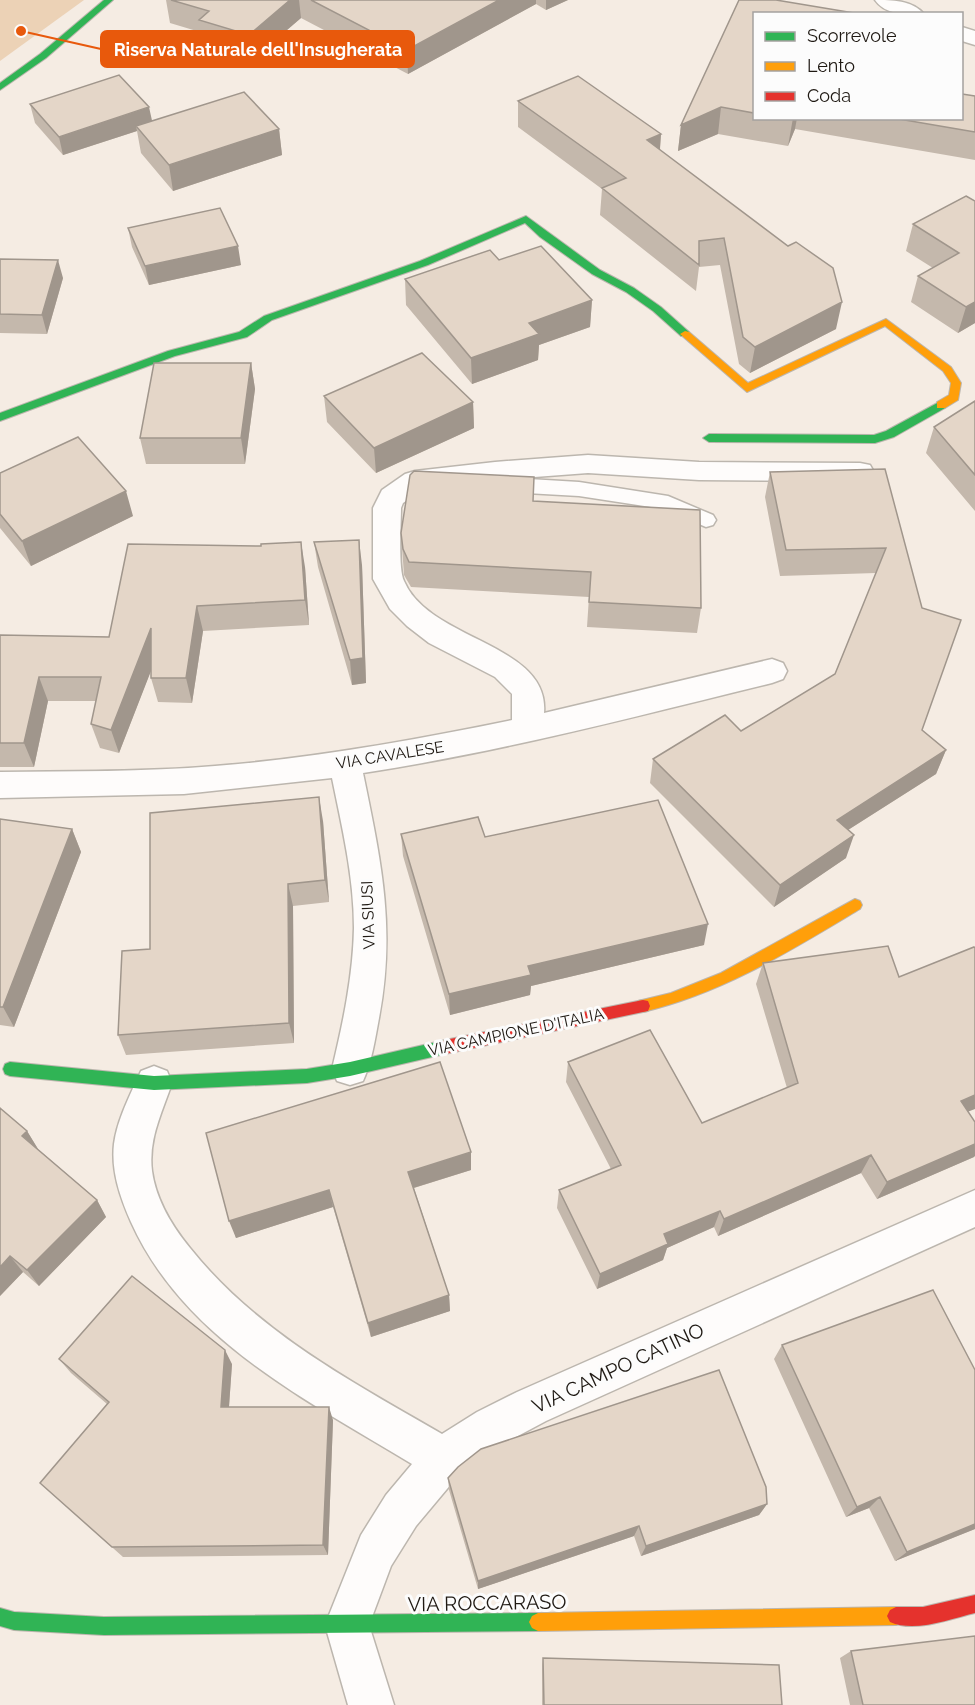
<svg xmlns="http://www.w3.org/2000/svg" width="975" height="1705" viewBox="0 0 975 1705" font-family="Raleway,sans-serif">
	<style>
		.green { fill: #ecd2b6 }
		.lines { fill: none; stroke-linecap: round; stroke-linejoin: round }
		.lane-casing { stroke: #bcb6ae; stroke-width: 3 }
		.street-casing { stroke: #bcb6ae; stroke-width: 3 }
		.fast-casing { stroke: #bcb6ae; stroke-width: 2 }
		.slow-casing { stroke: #bcb6ae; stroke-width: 2 }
		.jam-casing { stroke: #bcb6ae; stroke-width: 2 }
		.lane { fill: #fefcfb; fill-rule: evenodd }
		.street { fill: #fefcfb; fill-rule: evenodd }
		.fast { fill: #30b455; fill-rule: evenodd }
		.slow { fill: #ff9f0a; fill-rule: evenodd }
		.jam { fill: #e5322d; fill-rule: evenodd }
		.wall { fill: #c4b8ac }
		.shaded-wall { fill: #a0968c }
		.building { fill: #e4d6c8; stroke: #a0968c; stroke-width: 1.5 }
		.labels { text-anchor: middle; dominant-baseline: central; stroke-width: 6; stroke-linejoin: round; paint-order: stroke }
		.street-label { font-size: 16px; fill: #1f1913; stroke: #fcfcfc }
		.near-street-label { font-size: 20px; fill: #1f1913; stroke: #fcfcfc }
		.leader { fill: none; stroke: #e8590c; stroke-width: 2 }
		.callout-dot { fill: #e8590c; stroke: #fcfcfc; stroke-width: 2 }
		.callout { fill: #e8590c; stroke: #e8590c; stroke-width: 2 }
		.callout-label { font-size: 18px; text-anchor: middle; font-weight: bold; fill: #fff }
	</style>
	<rect width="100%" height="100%" fill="#f5ece3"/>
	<!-- green -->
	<path class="green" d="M0 0H84L0 61Z"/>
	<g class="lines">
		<!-- lane casing -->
		<g class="lane-casing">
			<path id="lane" d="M505 469 529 479 579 482 668 496 713 515 716 520 713 525 706 527 664 509 579 496 526 493 498 481 495 476 498 471Z"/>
		</g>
		<!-- street casing -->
		<g class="street-casing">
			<path id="street" d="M875 0C892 0 912 0 924 14 907 14 886 16 875 0Z
				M962 27 975 31V45L962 41Z
				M588 455 699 462 860 463 870 465 874 472 870 479 860 481 699 480 588 473 495 480 422 490 403 503 401 508C401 524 398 569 404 581 429 641 550 643 544 713L772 659 783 663 787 671 783 679 772 683C637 716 501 752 363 773 381 861 396 928 379 1018 375 1039 372 1061 363 1081L350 1085 337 1081 332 1069C343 1023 353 976 354 928 354 877 342 827 332 778L184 794 0 798V772C72 771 143 772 215 766 315 758 414 740 512 720V694L495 677 429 643 407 626 390 609 373 579V508L382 490 405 474 415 471 495 462Z
				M154 1066 167 1071 172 1083C162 1113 148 1139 152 1171 156 1200 172 1226 190 1248 257 1332 351 1381 442 1434L477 1412 517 1392 975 1190V1227L546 1421 488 1452 457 1477 416 1526 391 1566 369 1625 394 1705H348L325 1625 361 1535 386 1495 412 1464C307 1400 184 1340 131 1222 120 1197 111 1171 114 1144 117 1120 131 1093 141 1071Z"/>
		</g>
		<!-- fast casing -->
		<g class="fast-casing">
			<path id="fast" d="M104 0H113L46 58 0 90V83L40 54Z
				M526 216 600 270 634 288 661 307 689 332V336H681L653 311 626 292 592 274 540 237 525 223 428 265 272 320 247 337 175 356 0 421V413L168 351 239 332 264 316 420 261Z
				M941 401 946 405 945 408 894 437 875 443 709 442 703 438 709 434 874 435 886 431Z
				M445 1040 450 1042 452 1047 450 1052 445 1054 350 1076 307 1083 154 1090 10 1076 5 1074 3 1069 5 1064 10 1062 154 1076 307 1069 350 1062Z
				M0 1608 14 1612 104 1617 538 1613 544 1616 547 1622 544 1628 538 1631 104 1635 14 1630 0 1626Z"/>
		</g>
		<!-- slow casing -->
		<g class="slow-casing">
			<path id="slow" d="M886 319 951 367 961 383 958 400 945 408H937V402L949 395 951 383 943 371 885 326 747 392 680 334 685 331 689 332 748 383Z
				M855 899 860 901 862 905 860 909C790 951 723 993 643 1012L638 1011 636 1006 638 1001 671 993 721 973Z
				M896 1607 902 1610 905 1616 902 1622 896 1625 538 1631 532 1628 529 1622 532 1616 538 1613Z"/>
		</g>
		<!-- jam casing -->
		<g class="jam-casing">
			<path id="jam" d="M643 1000 648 1001 650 1006 648 1011 643 1012 445 1054 440 1052 438 1047 440 1042 445 1040Z
				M975 1595V1613C950 1619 915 1633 890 1622L887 1616 890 1610 896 1607H923Z"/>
		</g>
		<!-- lane -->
		<use href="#lane" class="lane"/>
		<!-- street -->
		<use href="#street" class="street"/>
		<!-- fast -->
		<use href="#fast" class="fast"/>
		<!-- slow -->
		<use href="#slow" class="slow"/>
		<!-- jam -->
		<use href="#jam" class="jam"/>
	</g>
	<!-- wall -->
	<path class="wall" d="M166 0H568L546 10 536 4 408 74 301 18 252 60 202 44 200 32 170 23Z
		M754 14V118H962L975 96V160L795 129 788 146 718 134 678 151 681 125Z
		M518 101 661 134 660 150 836 329 750 373 739 364 720 265 699 267 696 291 600 215 602 189 518 127Z
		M30 104 152 121 279 129 282 155 173 191 141 153 137 131 63 155 35 123Z
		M975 201V323L958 333 911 302 918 276 933 268 906 251 913 224Z
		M128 228 241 265 149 285 132 247Z
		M0 259 63 278 47 334 0 333Z
		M499 260 592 300 590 327 539 345 538 360 472 384 406 305 405 279Z
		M251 363 255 389 245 464H146L140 438Z
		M324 396 473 402 474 428 376 473 327 422Z
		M975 401V511L926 453 934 427Z
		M885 469 922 730 946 750 936 774 848 830 846 858 774 907 650 783 653 759 741 731 835 674 876 573 780 576 765 497 770 472Z
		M0 473 133 516 31 566 0 528Z
		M534 501 701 608 697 633 587 627 589 597 411 587 404 575 401 533Z
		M314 542 362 565 366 683 352 685 318 567Z
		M305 567 309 625 203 631 192 703 158 702 151 678V670L119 753 100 748 91 724 96 701H48L34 767H0V635L109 637Z
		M0 819 72 829 81 852 14 1027 0 1025Z
		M323 821 329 902 293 906 294 1043 126 1055 118 1035 150 949Z
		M401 834 485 837 704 945 531 986 530 995 450 1015 403 856Z
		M763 963 899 977 968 1112 974 1157 877 1199 861 1173 718 1236 714 1227 667 1248 663 1260 597 1289 557 1208 559 1190 611 1169 566 1082 568 1062 702 1123 787 1088 756 984Z
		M27 1131 38 1149 97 1200 106 1217 39 1286 23 1272 0 1296Z
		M206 1133 471 1170 414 1188 449 1295 450 1311 371 1337 333 1207 236 1238Z
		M782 1345 975 1529 895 1561 869 1508 846 1517 774 1359Z
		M59 1359 232 1364 229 1407 333 1420 328 1555 123 1557 40 1483 107 1404 71 1373Z
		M448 1478 767 1504 759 1515 641 1556 634 1536 478 1589 449 1490Z
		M851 1651 975 1705H850L840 1658Z
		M543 1658 782 1705H542V1665Z"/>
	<!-- shaded-wall -->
	<path class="shaded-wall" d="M290 0H299L301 18 252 60 249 35Z
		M499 0H536V4L408 74 407 50Z
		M546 0H568L546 10Z
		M149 107 153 125 136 126 137 131 63 155 59 137Z
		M721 107 718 134 678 151 681 125Z
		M793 118H797L795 129 788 146Z
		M279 129 282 155 173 191 169 165Z
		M661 134 659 160 647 140Z
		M238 246 241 265 149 285 145 266Z
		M58 260 63 278 47 334 42 315Z
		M592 300 590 327 539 345 538 360 472 384 471 358 529 323Z
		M842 302 836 329 750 373 755 347Z
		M975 302V323L958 333 966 307Z
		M251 363 255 389 245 464 241 438Z
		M473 402 474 428 376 473 374 448Z
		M126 491 133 516 31 566 22 541Z
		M359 540 362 565 366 683 352 685 350 660Z
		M301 542 305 567 309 625 305 600Z
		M197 606 203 631 192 703 186 678Z
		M151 628 158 653 119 753 111 730Z
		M39 677 48 701 34 767 24 743Z
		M946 750 936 774 829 842 837 820Z
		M319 797 323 821 329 902 325 880Z
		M72 829 81 852 14 1027 3 1007Z
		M854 835 846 858 774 907 780 885Z
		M288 884 293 906 294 1043 289 1023Z
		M708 924 704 945 531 986 530 995 450 1015 449 994 528 966Z
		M975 1095V1109L949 1119 961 1101Z
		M27 1131 38 1149 22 1136Z
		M975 1144V1156L974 1157 877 1199 887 1182Z
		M471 1152V1170L410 1189 408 1172Z
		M871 1155 861 1173 718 1236 724 1219Z
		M329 1190 333 1207 236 1238 229 1221Z
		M97 1200 106 1217 39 1286 27 1270Z
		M720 1211 714 1227 667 1248 663 1260 597 1289 600 1274 664 1234Z
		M10 1256 23 1272 0 1296V1267Z
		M449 1295 450 1311 371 1337 368 1323Z
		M225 1350 232 1364 228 1420 221 1407Z
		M329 1407 333 1420 328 1555 323 1545Z
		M880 1497 869 1508 846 1517 857 1507Z
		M767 1504 759 1515 641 1556 646 1546Z
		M975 1524V1529L895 1561 907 1552Z
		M639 1526 634 1536 478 1589V1581Z"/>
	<!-- building -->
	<path class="building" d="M171 0H290L249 35 199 20 209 11Z
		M311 0H499L407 50Z
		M739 0H776L860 14H754V113L721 107 681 125Z
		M119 75 149 107 59 137 30 104Z
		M578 76 661 134 647 140 788 246 796 242 833 268 842 302 755 347 743 337 724 238 699 241V265L602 188 626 178 518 101Z
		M244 92 279 129 169 165 136 126Z
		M962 94 975 96V132L893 118H962Z
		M966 196 975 201V302L966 307 918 276 959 253 913 224Z
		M220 208 238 246 145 266 128 228Z
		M541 246 592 300 529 323 539 334 471 358 405 279 490 250 499 260Z
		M0 259 58 260 42 315 0 314Z
		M422 353 473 402 374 448 324 396Z
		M154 363H251L241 438H140Z
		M975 401V475L934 427Z
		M78 437 126 491 22 541 0 514V473Z
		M885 469 922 608 961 620 922 730 946 750 837 820 854 835 780 885 653 759 725 715 741 731 835 674 886 548 786 550 770 472Z
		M414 471 534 477 533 501 700 510 701 608 589 602 591 572 409 562 403 549 401 533 410 475Z
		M359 540 363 658 350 660 314 542Z
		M301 542 305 600 197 606 186 678H151V628L111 730 91 724 101 677H39L24 743H0V635L109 637 128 544 261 546V544Z
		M319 797 325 880 288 884 289 1023 118 1035 122 951 150 949V813Z
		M658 800 708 924 528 966 531 975 449 994 401 834 478 817 485 837Z
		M0 819 72 829 3 1007H0Z
		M888 946 899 977 974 947 975 948V1095L961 1101 975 1122V1144L887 1182 871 1155 724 1219 720 1211 664 1234 668 1244 600 1274 559 1190 621 1165 568 1062 650 1030 702 1123 798 1083 763 963Z
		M440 1062 471 1152 408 1172 449 1295 368 1323 329 1190 229 1221 206 1133Z
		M0 1108 27 1131 22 1136 97 1200 27 1270 10 1256 0 1267Z
		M132 1276 225 1350 221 1407H329L323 1545 112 1547 40 1483 109 1402 59 1359Z
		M933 1290 975 1370V1524L907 1552 880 1497 857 1507 782 1345Z
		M719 1370 766 1487 767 1504 646 1546 639 1526 478 1581 448 1478 458 1467 481 1449Z
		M975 1636V1705H863L851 1651Z
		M543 1658 779 1665 782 1705H544Z"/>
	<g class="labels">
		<!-- street labels -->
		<g class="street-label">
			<text transform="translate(390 755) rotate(-9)">VIA CAVALESE</text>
			<text transform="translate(368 915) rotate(-92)">VIA SIUSI</text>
			<text transform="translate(516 1032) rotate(-12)">VIA CAMPIONE D'ITALIA</text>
		</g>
		<!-- near-street labels -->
		<g class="near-street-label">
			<text transform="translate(618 1368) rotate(-25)">VIA CAMPO CATINO</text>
			<text transform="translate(487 1603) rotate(-1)">VIA ROCCARASO</text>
		</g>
	</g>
	<!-- callouts -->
	<path class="leader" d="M21 31L101 49"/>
	<circle class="callout-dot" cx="21" cy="31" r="6"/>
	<rect class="callout" x="101" y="31" width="313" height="36" rx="6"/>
	<g class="callout-label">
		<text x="258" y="56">Riserva Naturale dell'Insugherata</text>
	</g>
	<!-- legend -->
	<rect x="753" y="12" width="210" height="108" fill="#fcfcfc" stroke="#a4a19f" stroke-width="1.5"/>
	<rect x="765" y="32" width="30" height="9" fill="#30b455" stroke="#a4a19f" stroke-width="1.5"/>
	<text x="807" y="42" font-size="18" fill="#1f1913">Scorrevole</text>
	<rect x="765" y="62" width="30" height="9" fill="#ff9f0a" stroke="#a4a19f" stroke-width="1.5"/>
	<text x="807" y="72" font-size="18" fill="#1f1913">Lento</text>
	<rect x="765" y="92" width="30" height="9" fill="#e5322d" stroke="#a4a19f" stroke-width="1.5"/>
	<text x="807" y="102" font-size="18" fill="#1f1913">Coda</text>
</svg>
